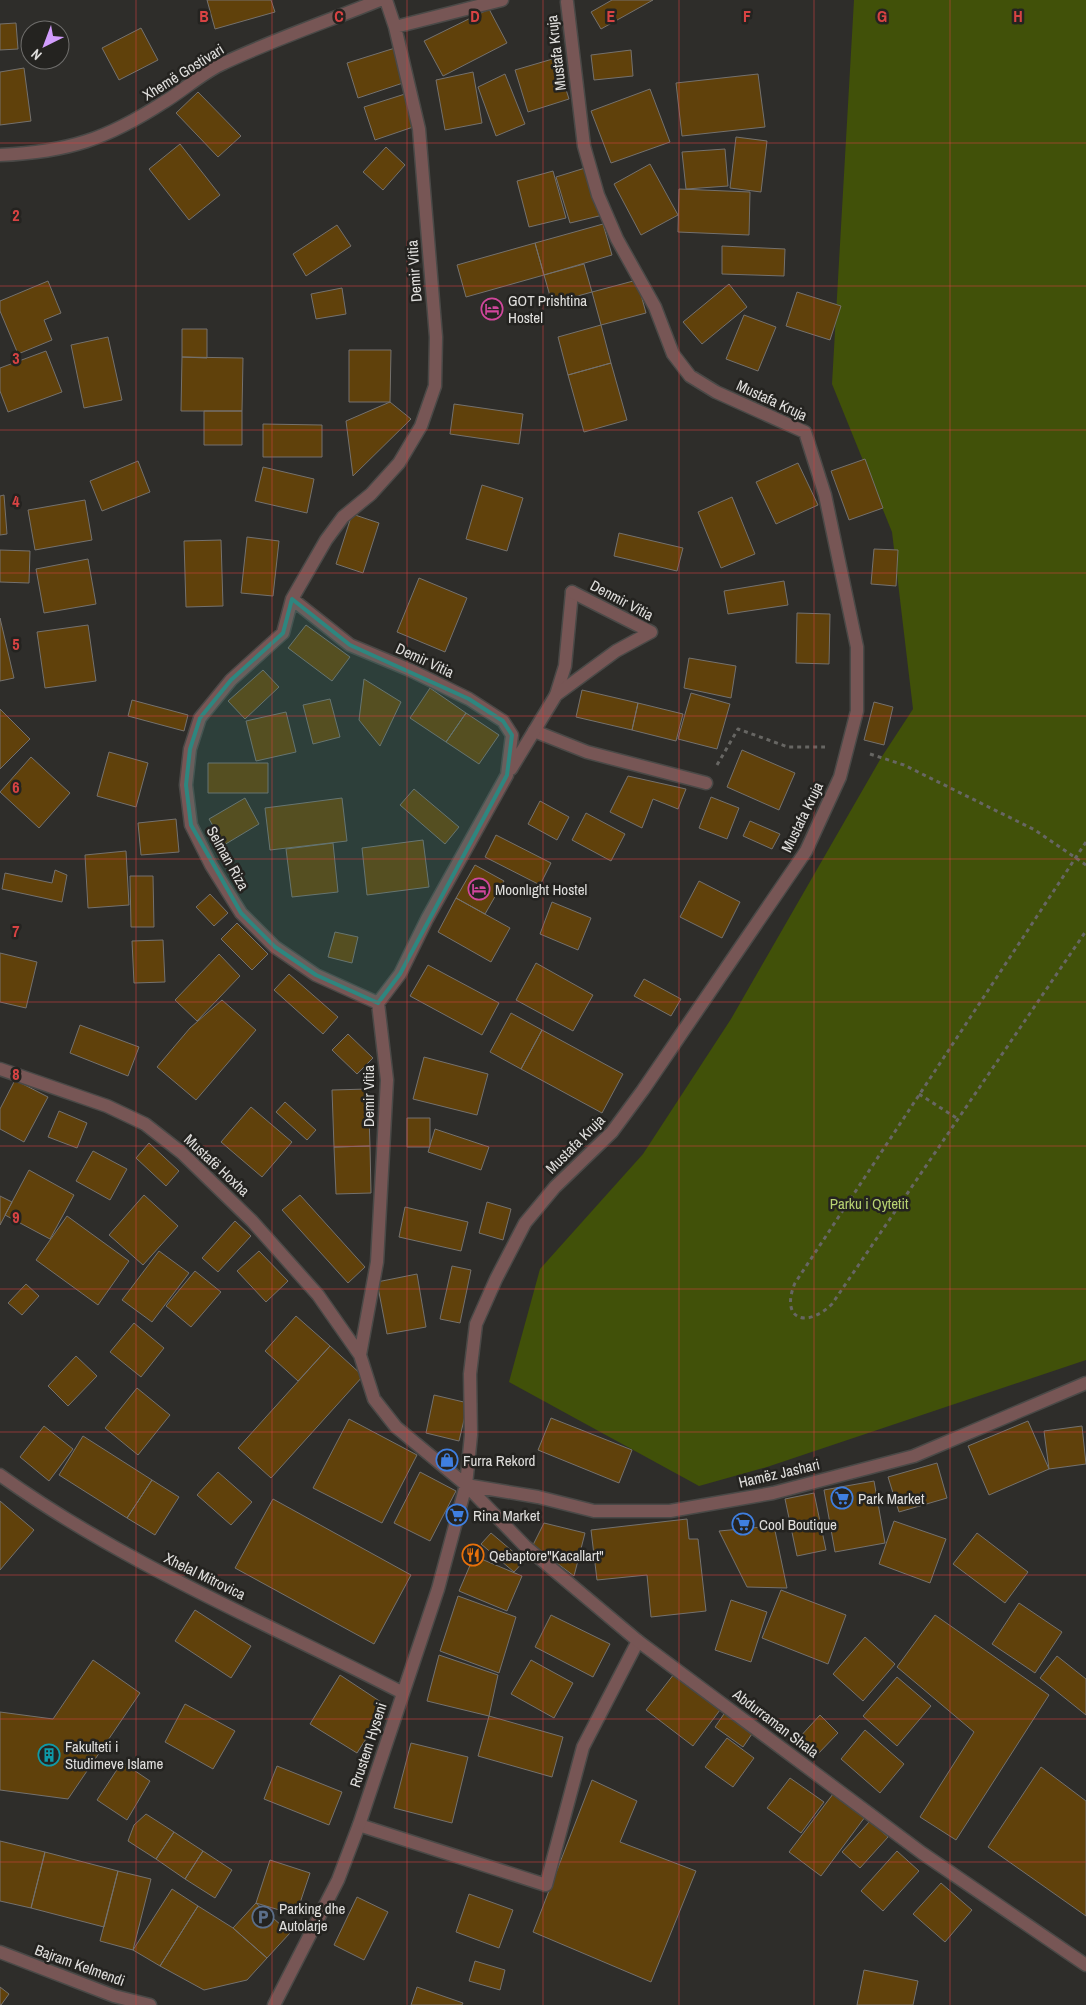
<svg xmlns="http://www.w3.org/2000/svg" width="1086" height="2005" viewBox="0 0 1086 2005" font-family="'Archivo Narrow',sans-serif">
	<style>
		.green { fill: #415109 }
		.building { fill: #60410b; stroke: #74716e }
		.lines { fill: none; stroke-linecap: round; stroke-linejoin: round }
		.lane-casing { stroke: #4a4947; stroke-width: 15 }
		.street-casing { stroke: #4a4947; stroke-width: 15 }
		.path { stroke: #676663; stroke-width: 3; stroke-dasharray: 4 4; stroke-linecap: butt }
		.lane { stroke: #775655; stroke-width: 12 }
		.street { stroke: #775655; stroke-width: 12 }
		.marked { fill: #2e867f; fill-opacity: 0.2; stroke: #2e867f; stroke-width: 4; stroke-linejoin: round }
		.grid { fill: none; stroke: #d84343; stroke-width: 1; stroke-opacity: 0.55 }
		.labels { text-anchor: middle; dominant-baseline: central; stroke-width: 5; stroke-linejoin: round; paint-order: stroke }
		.street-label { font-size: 15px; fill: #e0dfdd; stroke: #242320 }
		.poi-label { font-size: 15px; fill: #e0dfdd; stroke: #242320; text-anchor: start }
		.park-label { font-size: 15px; fill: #b8d372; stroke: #242320 }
		.grid-label { font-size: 16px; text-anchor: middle; font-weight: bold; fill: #d84343; stroke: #242320; stroke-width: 5; stroke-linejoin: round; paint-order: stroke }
	</style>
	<rect width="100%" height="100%" fill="#2e2d2a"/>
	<!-- green -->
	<path class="green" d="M854 0H1086V1360L767 1467 699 1486 509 1382 540 1269 643 1154 731 1019 881 758 913 709 892 532 832 384Z"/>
	<!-- building -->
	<path class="building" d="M207 0H271L275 12 215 29Z
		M612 0H653L601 29 591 12Z
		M489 9 507 43 443 76 424 41Z
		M16 23 18 49 0 50V24Z
		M141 28 158 60 119 80 102 48Z
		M395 48 406 82 358 98 347 63Z
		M631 50 633 76 594 80 591 55Z
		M556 58 569 99 528 112 515 70Z
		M24 68 31 121 0 125V72Z
		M473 72 482 123 445 130 436 80Z
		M505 74 525 124 496 136 478 87Z
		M758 74 765 127 682 136 676 83Z
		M650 89 670 142 611 163 591 111Z
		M198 92 241 136 218 157 176 113Z
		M405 94 416 126 375 140 364 107Z
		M736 137 767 141 761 192 730 188Z
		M180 144 220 195 189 220 149 169Z
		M386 147 405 165 383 190 363 172Z
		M725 149 728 186 686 189 682 152Z
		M650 164 678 215 641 235 614 184Z
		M585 168 603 215 570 223 556 177Z
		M553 171 566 218 529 227 517 181Z
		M679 189 750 192 749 235 678 232Z
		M603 224 612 255 544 275 535 243Z
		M337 225 351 246 306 276 293 254Z
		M535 243 544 275 466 297 457 265Z
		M722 246 785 249 784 276 722 274Z
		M584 264 592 292 552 303 544 275Z
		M637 280 646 313 601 325 592 292Z
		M48 281 61 313 44 320 52 340 18 354 0 311V301Z
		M729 284 747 307 702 344 683 322Z
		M342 288 346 314 316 319 311 294Z
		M797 292 841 306 830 340 786 326Z
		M744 315 776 327 758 371 726 359Z
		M601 325 611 363 568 375 558 337Z
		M182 329H207V358L182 357Z
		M108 337 122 400 84 408 71 345Z
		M349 350H391L390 402H349Z
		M46 351 62 392 8 412 0 391V368Z
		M182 357 243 358 242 411H181Z
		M611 363 627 420 584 432 568 375Z
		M390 402 411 419 353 476 346 421Z
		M454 404 523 414 519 444 450 434Z
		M204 411H242V445H204Z
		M263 424 322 425V457H263Z
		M865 459 883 508 849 520 831 471Z
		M138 461 150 492 102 511 90 481Z
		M798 463 818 505 776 524 756 482Z
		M263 467 314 479 307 513 255 501Z
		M482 485 523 498 507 551 466 539Z
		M4 495 7 534 0 535V496Z
		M732 497 755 554 721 568 698 512Z
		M85 500 92 540 35 550 28 510Z
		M352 514 379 523 363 573 336 564Z
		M619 533 683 548 677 571 614 556Z
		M247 537 279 541 273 596 241 593Z
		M221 540 223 606 186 607 184 541Z
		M874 549 898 550 896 586 871 584Z
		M0 550 30 551 29 583 0 582Z
		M88 559 96 604 44 613 36 569Z
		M419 578 467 598 445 652 397 632Z
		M784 581 788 605 728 614 724 591Z
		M797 613 830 614 829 664 796 663Z
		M0 618 14 678 0 681Z
		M88 625 96 681 45 688 37 632Z
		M306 625 350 657 332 681 288 648Z
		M689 658 736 666 731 698 684 688Z
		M263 670 279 687 245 719 228 701Z
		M364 679 401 702 380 746 359 720Z
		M430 688 466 713 446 742 410 718Z
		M582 690 638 703 632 730 576 717Z
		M691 693 730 704 717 749 678 739Z
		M330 699 340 737 313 744 303 705Z
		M132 700 188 715 184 731 128 716Z
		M874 702 893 707 884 745 864 740Z
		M638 703 683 714 676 741 632 730Z
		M0 709 30 739 0 769Z
		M286 712 296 752 256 761 246 721Z
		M466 713 499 735 479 764 446 742Z
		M742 750 795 773 779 810 727 787Z
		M109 752 148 763 136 807 97 796Z
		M31 757 70 793 39 828 0 792Z
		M208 763H268V793H208Z
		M628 776 686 789 678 809 653 799 642 828 610 812Z
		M414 789 459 827 445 844 400 805Z
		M711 797 739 808 727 839 699 828Z
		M245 798 259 824 224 845 209 819Z
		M342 798 347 841 270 850 265 808Z
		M540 801 569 817 557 840 528 824Z
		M586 813 625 834 611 861 572 840Z
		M176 819 179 852 141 855 138 823Z
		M750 821 780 834 772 849 743 836Z
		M496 835 551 863 540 885 485 857Z
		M423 840 429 887 367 895 362 848Z
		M333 843 338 892 292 897 286 849Z
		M126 851 129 905 88 908 85 855Z
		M475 865 504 881 485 914 456 898Z
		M55 870 67 875 62 902 2 889 5 873 52 883Z
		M130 876H153L154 927H131Z
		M699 881 740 902 722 938 680 917Z
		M210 894 228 913 214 926 196 907Z
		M456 898 510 928 491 962 438 932Z
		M552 902 591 918 578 950 540 934Z
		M237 923 268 954 252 970 221 939Z
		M335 932 358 937 352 963 328 957Z
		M163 940 165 982 134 983 132 941Z
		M0 953 37 962 26 1008 0 1002Z
		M219 954 240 976 197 1021 175 1000Z
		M536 963 593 995 573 1031 516 1000Z
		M428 965 499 1003 482 1035 410 996Z
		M289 974 338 1017 323 1034 274 990Z
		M644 979 681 999 671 1016 634 996Z
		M222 1000 256 1030 196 1100 157 1067 190 1028Z
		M511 1013 542 1030 521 1069 490 1052Z
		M80 1025 139 1047 128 1076 70 1053Z
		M542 1030 623 1074 602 1113 521 1069Z
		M348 1034 373 1058 357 1074 332 1050Z
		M424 1057 488 1074 477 1115 413 1099Z
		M15 1080 48 1097 24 1142 0 1129V1109Z
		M368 1089 370 1146 334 1147 332 1090Z
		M285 1102 316 1130 307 1140 276 1112Z
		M251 1107 292 1142 262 1177 221 1142Z
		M59 1111 87 1123 77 1148 48 1137Z
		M407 1118H430V1147H407Z
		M435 1129 489 1147 481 1170 428 1152Z
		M149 1143 179 1171 166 1186 136 1158Z
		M370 1146 371 1193 336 1194 334 1147Z
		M93 1151 127 1169 110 1200 76 1181Z
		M29 1170 74 1195 50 1239 5 1215Z
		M144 1195 178 1226 143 1265 109 1235Z
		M300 1195 365 1267 348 1283 282 1210Z
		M0 1196 12 1202 0 1225Z
		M487 1202 511 1209 503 1240 479 1233Z
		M405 1207 468 1222 461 1251 399 1237Z
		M67 1216 129 1261 98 1305 36 1260Z
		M235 1221 251 1236 218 1272 202 1258Z
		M159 1251 189 1273 152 1322 122 1300Z
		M259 1251 288 1281 266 1302 237 1271Z
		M452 1266 471 1270 460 1323 440 1319Z
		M195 1271 221 1292 191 1327 166 1306Z
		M417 1274 426 1327 387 1334 377 1282Z
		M26 1284 39 1296 22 1315 8 1303Z
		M296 1316 330 1346 298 1381 265 1351Z
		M134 1323 164 1348 141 1377 110 1352Z
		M330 1346 363 1376 271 1478 238 1448Z
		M76 1356 97 1376 68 1406 48 1386Z
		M137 1388 170 1415 138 1455 105 1428Z
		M434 1395 468 1403 459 1441 426 1433Z
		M551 1418 632 1450 619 1483 538 1450Z
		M349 1419 417 1455 382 1523 313 1488Z
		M1028 1421 1049 1469 989 1495 968 1446Z
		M44 1426 73 1449 49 1481 20 1457Z
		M1082 1426 1086 1464 1049 1469 1044 1431Z
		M83 1436 152 1480 127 1518 59 1475Z
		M937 1463 947 1498 899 1512 888 1477Z
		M218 1472 252 1502 231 1525 197 1495Z
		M420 1472 456 1491 430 1541 394 1523Z
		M152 1480 179 1497 155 1535 127 1518Z
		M874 1481 885 1543 835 1552 824 1490Z
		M814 1493 826 1550 797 1556 785 1499Z
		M273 1499 411 1575 374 1644 235 1568Z
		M0 1501 34 1530 0 1570Z
		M687 1519 689 1539H698L706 1611 651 1617 647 1575 597 1580 591 1530Z
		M894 1521 946 1539 930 1583 879 1564Z
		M544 1523 585 1533 574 1576 533 1545Z
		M774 1526 787 1588 747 1587 719 1531Z
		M491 1533 524 1561 514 1572 481 1544Z
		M977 1533 1028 1572 1005 1603 953 1564Z
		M474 1556 522 1576 507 1611 459 1591Z
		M781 1590 846 1615 828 1664 762 1638Z
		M458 1596 516 1617 499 1673 440 1651Z
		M731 1600 767 1612 751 1662 715 1650Z
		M1019 1603 1062 1632 1035 1673 992 1644Z
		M195 1610 251 1646 231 1678 175 1641Z
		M551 1615 610 1644 593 1677 535 1647Z
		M935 1615 1049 1695 956 1840 920 1817 974 1732 897 1667Z
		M865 1637 895 1664 863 1701 833 1674Z
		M439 1655 498 1675 489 1716 427 1701Z
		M1057 1656 1086 1679V1715L1040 1678Z
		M93 1660 140 1693 68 1799 0 1790V1712L53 1719Z
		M531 1660 573 1683 554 1718 511 1694Z
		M674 1674 720 1710 693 1746 646 1710Z
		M340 1675 387 1706 357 1753 310 1724Z
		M897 1677 931 1706 897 1746 863 1716Z
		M185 1704 235 1731 213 1769 165 1742Z
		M726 1711 754 1731 743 1747 715 1727Z
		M820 1715 838 1733 816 1756 798 1739Z
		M489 1716 563 1737 552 1777 478 1756Z
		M865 1730 904 1764 880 1793 841 1759Z
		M727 1738 754 1758 733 1787 705 1767Z
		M411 1743 468 1757 452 1823 394 1808Z
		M122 1762 150 1781 127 1820 97 1800Z
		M277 1766 342 1792 329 1825 264 1799Z
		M1041 1767 1086 1801V1916L988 1847Z
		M790 1778 824 1802 801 1833 767 1808Z
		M592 1780 637 1801 620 1842 696 1871 651 1982 533 1932Z
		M833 1794 865 1817 821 1876 789 1852Z
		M146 1814 174 1832 156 1859 128 1841 134 1825Z
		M870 1821 888 1837 860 1868 842 1852Z
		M174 1832 203 1851 185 1879 156 1859Z
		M0 1841 45 1852 31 1908 0 1901Z
		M203 1851 232 1870 215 1898 185 1879Z
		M897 1851 919 1871 883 1911 861 1891Z
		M45 1852 118 1871 104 1927 31 1908Z
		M270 1860 310 1873 296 1915 256 1903Z
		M118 1871 151 1879 133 1950 100 1941Z
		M941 1883 972 1910 945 1942 913 1914Z
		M172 1889 198 1906 160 1966 133 1950Z
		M469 1894 513 1910 499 1948 456 1932Z
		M357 1897 388 1912 364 1960 334 1945Z
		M256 1903 290 1933 267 1958 233 1928Z
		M198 1906 233 1928 267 1958 247 1980 204 1990 160 1966Z
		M475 1961 505 1970 500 1990 469 1981Z
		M864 1970 918 1981 913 2005H857Z
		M0 1987 9 1994 1 2005H0Z
		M417 1987 463 2003 462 2005H411Z"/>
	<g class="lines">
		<!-- lane casing -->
		<g class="lane-casing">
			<path id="lane" d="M556 695 565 666 572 592
				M534 731 587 752 706 783
				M359 1825 546 1885 583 1747 638 1641"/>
		</g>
		<!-- street casing -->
		<g class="street-casing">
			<path id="street" d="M395 27 502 0
				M0 155C68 152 107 139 164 102 184 90 203 72 224 63 275 39 328 21 380 0
				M292 599 350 645 410 670 469 699 503 721 512 735 507 775 427 919 400 974 378 1003 387 1080 377 1262 360 1355
				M511 769 556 695 616 651 651 632 572 592
				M378 1003 316 975 275 947 241 913 211 865 191 825 186 785 190 749 200 718 231 680 283 633 292 599 326 540 343 517 371 494 399 463 421 426 435 386 436 337 419 129 395 27 386 0
				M0 1069 107 1106 145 1124 182 1153 252 1221 318 1295 360 1355 374 1399 396 1427 466 1485 525 1546 638 1641 922 1853 1086 1965
				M0 1475C124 1564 267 1623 403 1693
				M466 1485 538 1497 594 1511H670L773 1493 914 1456 1086 1383
				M0 1952 114 1996 150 2005
				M274 2005 338 1880 359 1825 438 1589 466 1485 471 1435 470 1374 476 1324 496 1279 525 1223 555 1187 612 1132 643 1090 806 851 840 777 857 711V647L825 495 805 432 716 392 690 376 673 354 655 307 617 239 598 195 584 146 567 2"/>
		</g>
		<!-- path -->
		<path class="path" d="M870 754 904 765 1035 830 1086 865
			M717 765 738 729 788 747H825
			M1086 842 795 1283C780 1318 805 1330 832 1304L1086 931
			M919 1094 958 1119"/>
		<!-- lane -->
		<use href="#lane" class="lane"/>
		<!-- street -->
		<use href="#street" class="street"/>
	</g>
	<!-- marked area -->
	<path class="marked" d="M292 599 350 645 469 699 503 721 512 735 507 775 400 974 378 1003 316 975 275 947 241 913 191 825 186 785 190 749 200 718 231 680 283 633Z"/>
	<!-- grid -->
	<path class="grid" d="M136 0V2005M272 0V2005M407 0V2005M543 0V2005M679 0V2005M814 0V2005M950 0V2005M0 143H1086M0 286H1086M0 430H1086M0 573H1086M0 716H1086M0 859H1086M0 1002H1086M0 1146H1086M0 1289H1086M0 1432H1086M0 1575H1086M0 1719H1086M0 1862H1086"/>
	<!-- icons -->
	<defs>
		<g id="hotel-ring" transform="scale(1.125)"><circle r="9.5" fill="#242320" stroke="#d1479c" stroke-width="1.5"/><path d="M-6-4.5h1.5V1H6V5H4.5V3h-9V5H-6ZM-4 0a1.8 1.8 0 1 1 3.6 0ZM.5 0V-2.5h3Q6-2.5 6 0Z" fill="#d1479c"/></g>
		<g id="shop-ring" transform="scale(1.125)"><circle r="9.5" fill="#242320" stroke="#3f7fe0" stroke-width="1.5"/><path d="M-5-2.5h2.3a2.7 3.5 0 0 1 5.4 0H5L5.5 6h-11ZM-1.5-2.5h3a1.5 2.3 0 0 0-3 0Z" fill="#3f7fe0"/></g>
		<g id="supermarket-ring" transform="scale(1.125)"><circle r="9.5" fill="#242320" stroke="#3f7fe0" stroke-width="1.5"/><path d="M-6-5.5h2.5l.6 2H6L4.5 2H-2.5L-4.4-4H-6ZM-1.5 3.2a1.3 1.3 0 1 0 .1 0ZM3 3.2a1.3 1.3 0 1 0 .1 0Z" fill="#3f7fe0"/></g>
		<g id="restaurant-ring" transform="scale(1.125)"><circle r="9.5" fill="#242320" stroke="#e8710a" stroke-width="1.5"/><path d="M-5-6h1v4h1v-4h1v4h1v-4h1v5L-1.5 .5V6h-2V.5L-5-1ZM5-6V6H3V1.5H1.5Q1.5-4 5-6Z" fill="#e8710a"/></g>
		<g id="building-ring" transform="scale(1.125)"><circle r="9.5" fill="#242320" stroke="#0f9aa8" stroke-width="1.5"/><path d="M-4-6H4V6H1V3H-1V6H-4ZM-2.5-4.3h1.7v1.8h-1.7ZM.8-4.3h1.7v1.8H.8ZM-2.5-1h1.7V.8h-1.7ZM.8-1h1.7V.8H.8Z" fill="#0f9aa8"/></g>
		<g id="parking-ring" transform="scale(1.125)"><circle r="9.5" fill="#242320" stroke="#5c6f8a" stroke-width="1.5"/><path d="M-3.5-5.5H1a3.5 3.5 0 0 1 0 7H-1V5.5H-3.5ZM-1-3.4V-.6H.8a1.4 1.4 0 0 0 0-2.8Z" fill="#5c6f8a"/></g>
	</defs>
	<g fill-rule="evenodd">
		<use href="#hotel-ring" x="492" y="309"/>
		<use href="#hotel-ring" x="479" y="889"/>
		<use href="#shop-ring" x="447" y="1460"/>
		<use href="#supermarket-ring" x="842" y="1498"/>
		<use href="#supermarket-ring" x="457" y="1515"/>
		<use href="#supermarket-ring" x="743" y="1524"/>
		<use href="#restaurant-ring" x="473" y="1555"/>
		<use href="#building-ring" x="49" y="1755"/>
		<use href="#parking-ring" x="263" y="1917"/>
	</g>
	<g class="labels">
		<!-- street labels -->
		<g class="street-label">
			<text transform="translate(556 53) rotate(-97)">Mustafa Kruja</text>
			<text transform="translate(183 72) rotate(-32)">Xhemë Gostivari</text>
			<text transform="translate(414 271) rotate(-94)">Demir Vitia</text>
			<text transform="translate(772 400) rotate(25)">Mustafa Kruja</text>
			<text transform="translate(622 600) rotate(28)">Denmir Vitia</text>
			<text transform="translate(425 660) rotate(25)">Demir Vitia</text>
			<text transform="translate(802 817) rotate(-64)">Mustafa Kruja</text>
			<text transform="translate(228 858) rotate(61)">Selman Riza</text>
			<text transform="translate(368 1096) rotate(-90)">Demir Vitia</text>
			<text transform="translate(575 1144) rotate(-45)">Mustafa Kruja</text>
			<text transform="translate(217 1165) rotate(43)">Mustafë Hoxha</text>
			<text transform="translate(779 1473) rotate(-13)">Hamëz Jashari</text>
			<text transform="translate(205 1576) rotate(26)">Xhelal Mitrovica</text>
			<text transform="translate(776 1723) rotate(37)">Abdurraman Shala</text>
			<text transform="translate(368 1745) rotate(-72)">Rrustem Hyseni</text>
			<text transform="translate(80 1965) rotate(20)">Bajram Kelmendi</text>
		</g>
		<!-- poi labels -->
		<g class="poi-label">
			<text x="508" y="300">GOT Prishtina<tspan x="508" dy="17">Hostel</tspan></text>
			<text x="495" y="889">Moonlıght Hostel</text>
			<text x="463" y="1460">Furra Rekord</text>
			<text x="858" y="1498">Park Market</text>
			<text x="473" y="1515">Rina Market</text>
			<text x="759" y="1524">Cool Boutique</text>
			<text x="489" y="1555">Qebaptore"Kacallart"</text>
			<text x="65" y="1746">Fakulteti i<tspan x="65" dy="17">Studimeve Islame</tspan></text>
			<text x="279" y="1908">Parking dhe<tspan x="279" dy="17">Autolarje</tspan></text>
		</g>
		<!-- park labels -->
		<g class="park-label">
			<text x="869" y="1203">Parku i Qytetit</text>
		</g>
	</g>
	<g class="grid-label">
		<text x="204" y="22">B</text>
		<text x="339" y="22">C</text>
		<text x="475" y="22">D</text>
		<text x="611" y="22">E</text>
		<text x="747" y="22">F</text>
		<text x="882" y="22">G</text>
		<text x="1018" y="22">H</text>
		<text x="16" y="221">2</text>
		<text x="16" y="364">3</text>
		<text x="16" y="507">4</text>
		<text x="16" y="650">5</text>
		<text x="16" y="793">6</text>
		<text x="16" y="937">7</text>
		<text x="16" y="1080">8</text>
		<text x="16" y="1223">9</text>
	</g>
	<!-- north arrow -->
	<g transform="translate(45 45) rotate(222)"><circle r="24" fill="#242320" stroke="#6f6e6c"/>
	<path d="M0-4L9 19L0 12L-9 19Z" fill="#d29dfd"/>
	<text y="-8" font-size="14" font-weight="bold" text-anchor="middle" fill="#e0dfdd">N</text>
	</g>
</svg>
